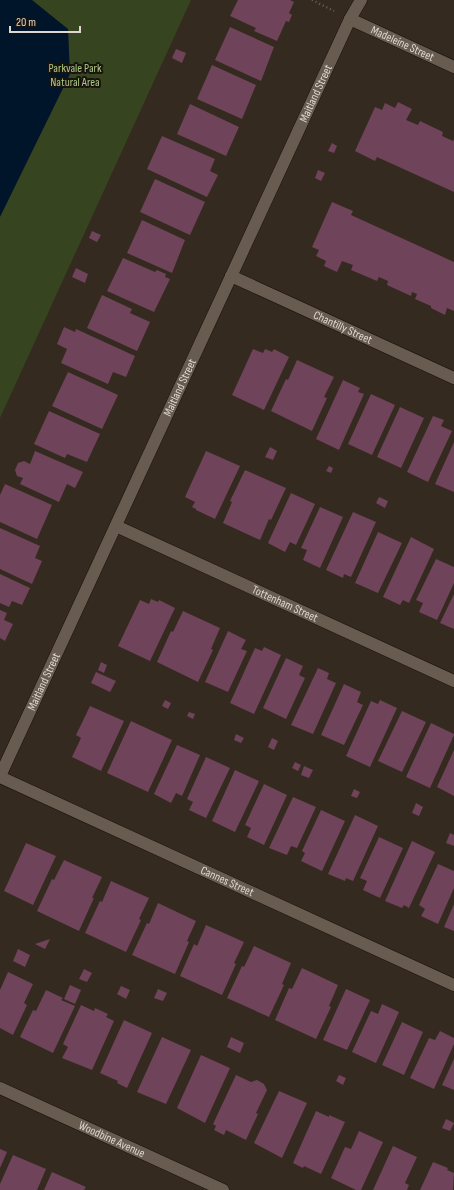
<svg xmlns="http://www.w3.org/2000/svg" width="454" height="1190" viewBox="0 0 454 1190" font-family="'Sofia Sans Condensed',sans-serif">
	<style>
		.green { fill: #36451f }
		.water { fill: #00142a }
		.building { fill: #6f435a }
		.lines { fill: none; stroke-linecap: round; stroke-linejoin: round }
		.minor-casing { stroke: #1c1208; stroke-width: 13 }
		.path { stroke: #6c6258; stroke-width: 2.5; stroke-dasharray: 1 3; stroke-linecap: butt }
		.minor { stroke: #685c50; stroke-width: 12 }
		.labels { text-anchor: middle; dominant-baseline: central; stroke-width: 4; stroke-linejoin: round; paint-order: stroke }
		.street-label { font-size: 12px; fill: #dfd8d1; stroke: #18130e }
		.park-label { font-size: 12px; fill: #adca84; stroke: #18130e }
	</style>
	<rect width="100%" height="100%" fill="#352a1f"/>
	<!-- green -->
	<path class="green" d="M0 0H191L0 418Z"/>
	<!-- water -->
	<path class="water" d="M0 0H32L68 29 70 74 0 217Z"/>
	<!-- building -->
	<path class="building" d="M238 0H290L294 2 289 13 292 15 289 22 286 21 277 41 254 31 256 28 230 16Z
		M230 27 274 47 261 81 215 60Z
		M176 49 186 53 182 63 172 58Z
		M212 65 256 85 242 119 197 99Z
		M398 102 412 109 406 120 418 125 420 121 443 132 442 136 453 141 454 139V192L377 157 375 161 355 151 375 107 382 110 385 103 395 108Z
		M190 104 239 127 226 156 177 134Z
		M162 136 215 159 210 171 218 175 207 197 147 169Z
		M332 143 337 146 334 153 328 151Z
		M318 170 325 173 321 181 315 178Z
		M155 179 205 202 190 235 140 212Z
		M332 202 353 211 351 215 454 262V311L447 308 445 315 431 308V306L415 299 417 294 412 292 411 296 387 285 388 281 379 277 377 281 351 270 353 265 342 261 337 272 324 266 326 261 316 256 319 250 312 247Z
		M142 220 185 240 172 273 127 253Z
		M92 231 101 235 97 242 89 238Z
		M123 258 155 272 157 270 166 274 165 277 170 279 154 312 107 291Z
		M76 268 88 274 85 283 72 277Z
		M102 295 132 309 130 313 150 322 137 351 87 328Z
		M64 327 75 332 76 329 135 356 126 377 113 372 108 384 61 363 67 349 57 344Z
		M253 349 263 353 265 349 272 352 274 349 289 357 264 410 232 395Z
		M297 360 334 377 324 397 327 398 312 431 271 411 286 379 288 380Z
		M68 372 118 395 102 429 52 406Z
		M343 380 360 388 358 392 364 394 339 450 316 439Z
		M371 394 395 405 372 455 348 444Z
		M400 407 424 418 401 468 377 457Z
		M49 411 100 434 87 462 67 454 65 458 34 444Z
		M433 416 444 420 441 426 452 431 428 482 407 472Z
		M454 442V492L435 484Z
		M270 447 277 451 273 460 265 457Z
		M35 451 83 472 75 488 67 484 59 502 20 484 23 478 17 476 15 470 18 463 24 461 30 464Z
		M206 451 240 466 215 519 196 510V509L192 507 195 502 185 497Z
		M329 466 333 468 331 473 326 471Z
		M245 470 286 488 271 520 269 519 260 540 223 523 232 502 230 501Z
		M5 484 52 505 37 539 0 522V495Z
		M291 493 315 504 296 545 290 542 285 552 268 543Z
		M379 497 388 501 385 508 376 503Z
		M320 507 343 517 320 568 303 560 307 550 301 548Z
		M353 512 376 522 351 577 344 574 343 578 326 570Z
		M0 528 40 546 35 558 42 561 32 584 0 569Z
		M378 532 402 543 378 593 355 583Z
		M411 537 434 549 409 603 403 600 400 605 383 597Z
		M436 559 454 567V583L437 620 419 612 423 603 416 600Z
		M0 574 30 588 22 605 12 601 9 607 0 603Z
		M454 594V629L440 623Z
		M151 599 158 602 159 600 175 608 150 661 118 646 140 600 149 604Z
		M0 610 7 613 4 620 13 624 5 641 0 638Z
		M183 611 220 628 211 649 213 650 198 682 157 662 171 631 173 632Z
		M228 631 246 640 241 649 247 651 228 692 205 682Z
		M264 647 281 655 254 714 230 703 255 648 262 651Z
		M286 658 303 666 299 675 305 678 286 719 263 708Z
		M101 662 107 665 104 673 98 670Z
		M318 668 329 673 327 679 336 683 313 734 291 725Z
		M96 672 116 681 110 692 91 683Z
		M344 684 361 692 357 702 363 705 344 745 321 735Z
		M165 700 171 703 168 709 162 706Z
		M380 700 397 708 370 767 346 756 371 701 378 704Z
		M90 706 124 721 101 771 72 757 81 738 76 735Z
		M402 711 426 722 402 772 378 761Z
		M189 712 195 714 193 719 187 716Z
		M131 721 172 740 148 792 107 773Z
		M431 723 454 734V735L430 788 406 777Z
		M236 734 244 738 241 743 234 740Z
		M272 738 278 741 274 750 268 747Z
		M177 745 200 755 182 796 176 793 171 803 154 794Z
		M454 750V796L437 787Z
		M206 757 230 768 206 818 189 810 193 802 187 799Z
		M295 762 301 765 298 771 292 768Z
		M304 766 313 770 309 778 301 775Z
		M235 770 259 781 235 832 212 821Z
		M264 784 287 795 264 845 247 837 251 828 245 825Z
		M354 789 360 792 357 798 351 796Z
		M293 797 316 807 297 848 291 846 287 855 269 848Z
		M416 803 423 807 419 816 412 813Z
		M321 810 345 821 322 871 301 861 305 853 302 851Z
		M355 815 378 826 353 881 346 878 345 881 328 874Z
		M450 833 454 835V846L446 843Z
		M379 837 403 848 380 898 363 890 367 881 360 878Z
		M412 841 435 852 409 908 404 905 402 908 385 901Z
		M26 843 56 856 33 905 4 891Z
		M64 860 102 877 92 898H94L79 931 37 911 52 879 54 880Z
		M438 864 454 871V888L438 924 421 916 425 909 419 905Z
		M111 881 149 898 139 919 141 920 126 952 85 933 100 901 102 902Z
		M158 903 196 921 187 941 189 942 175 974 132 955 147 923 149 924Z
		M454 904V931L444 927Z
		M206 925 244 942 234 963 236 964 222 995 180 976 194 944 197 946Z
		M50 939 45 949 35 944Z
		M254 946 291 963 282 984 284 985 269 1017 227 998 242 966 244 967Z
		M18 949 30 955 25 967 13 961Z
		M302 968 338 985 329 1006 331 1007 316 1039 275 1020 289 988 292 989Z
		M84 969 92 973 87 982 79 979Z
		M8 972 33 984 24 1003 27 1005 13 1035 0 1028V990Z
		M70 985 81 990 75 1004 64 999Z
		M121 986 130 990 126 999 117 994Z
		M158 989 167 993 163 1001 154 998Z
		M346 989 370 1000 347 1050 323 1040Z
		M46 990 63 998 61 1000 75 1006 53 1053 20 1037 33 1010 36 1011Z
		M382 1004 399 1012 376 1063 352 1052 371 1011 378 1014Z
		M81 1005 94 1011 95 1008 108 1014 106 1017 114 1021 92 1070 62 1058 68 1047 63 1044Z
		M124 1020 152 1033 127 1088 117 1083 118 1081 100 1073Z
		M402 1022 423 1032 404 1075 382 1065Z
		M440 1031 454 1038V1044L434 1089 410 1078 429 1038 435 1040Z
		M162 1037 191 1050 166 1104 137 1092Z
		M231 1037 244 1043 240 1053 227 1047Z
		M201 1055 230 1068 205 1123 177 1108Z
		M454 1059V1090L442 1085Z
		M236 1075 251 1082 257 1080 264 1084 267 1090 256 1113 258 1114 246 1140 226 1130 224 1135 214 1130 216 1126 213 1124Z
		M339 1075 346 1078 343 1085 336 1081Z
		M279 1091 307 1103 282 1158 254 1143Z
		M316 1111 329 1117V1115L345 1122 321 1174 304 1166 303 1168 293 1163Z
		M446 1119 454 1123 450 1131 442 1128Z
		M359 1131 383 1142 361 1190H356L331 1178 345 1147 351 1149Z
		M393 1146 417 1157 405 1183 409 1185 407 1190H373Z
		M0 1149 7 1152 0 1168Z
		M13 1155 46 1169 37 1190H0V1184Z
		M433 1162 448 1168 447 1170 454 1173 453 1190H420Z
		M52 1172 86 1187 84 1190H44Z"/>
	<g class="lines">
		<!-- minor casing -->
		<g class="minor-casing">
			<g id="minor">
				<path id="s1" d="M350 19 454 67"/>
				<path id="s2" d="M231 276 454 378"/>
				<path id="s3" d="M116 526 454 681"/>
				<path id="s4" d="M0 776 350 19 361 0"/>
				<path id="s5" d="M0 777 454 985"/>
				<path id="s6" d="M0 1088 223 1190"/>
			</g>
		</g>
		<!-- path -->
		<path class="path" d="M312 0 334 11"/>
		<!-- minor -->
		<use href="#minor" class="minor"/>
	</g>
	<g class="labels">
		<!-- street labels -->
		<g class="street-label">
			<text stroke="none"><textPath href="#s1" startOffset="58">Madeleine Street</textPath></text>
			<text stroke="none"><textPath href="#s4" startOffset="752">Maitland Street</textPath></text>
			<text stroke="none"><textPath href="#s2" startOffset="123">Chantilly Street</textPath></text>
			<text stroke="none"><textPath href="#s4" startOffset="428">Maitland Street</textPath></text>
			<text stroke="none"><textPath href="#s3" startOffset="186">Tottenham Street</textPath></text>
			<text stroke="none"><textPath href="#s4" startOffset="104">Maitland Street</textPath></text>
			<text stroke="none"><textPath href="#s5" startOffset="250">Cannes Street</textPath></text>
			<text stroke="none"><textPath href="#s6" startOffset="123">Woodbine Avenue</textPath></text>
		</g>
		<!-- park labels -->
		<g class="park-label">
			<text x="75" y="68">Parkvale Park<tspan x="75" dy="14">Natural Area</tspan></text>
		</g>
	</g>
	<!-- scale -->
	<path d="M10 26v6h70v-6" fill="none" stroke="#dfd8d1" stroke-width="2"/>
	<text x="16" y="26" font-size="12" fill="#dfd8d1" stroke="#18130e" stroke-width="3" paint-order="stroke">20 m</text>
</svg>
